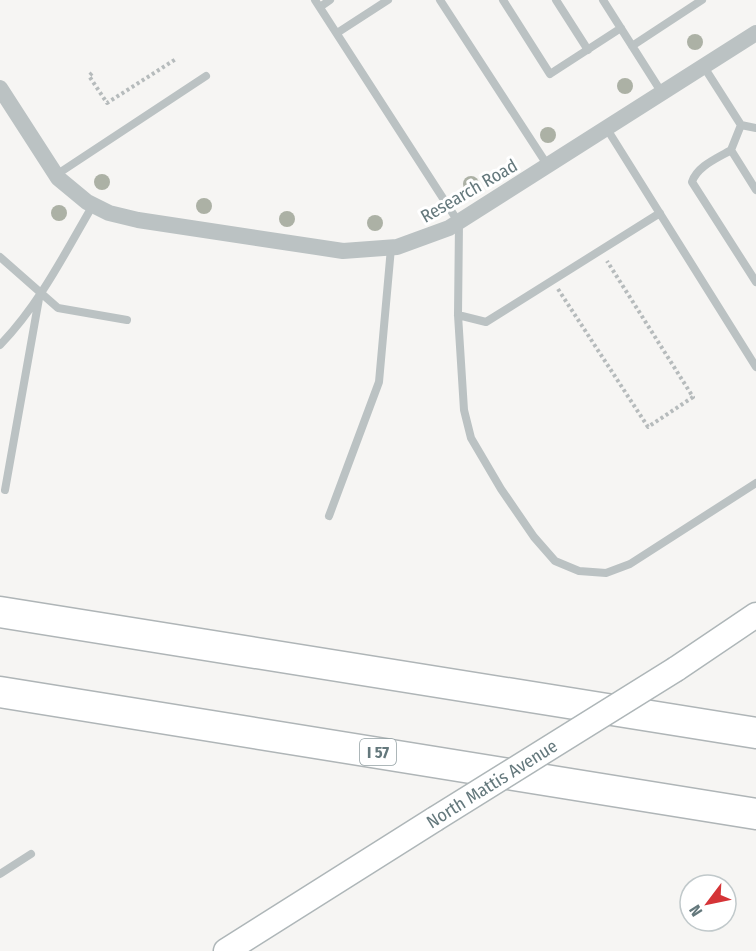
<svg xmlns="http://www.w3.org/2000/svg" width="756" height="951" viewBox="0 0 756 951" font-family="'Fira Sans Condensed',sans-serif">
	<style>
		.lines { fill: none; stroke-linecap: round; stroke-linejoin: round }
		.secondary-casing { stroke: #aeb6b8; stroke-width: 27 }
		.highway-casing { stroke: #afb5b7; stroke-width: 33 }
		.path { stroke: #b6bbbc; stroke-width: 4; stroke-dasharray: 3 3; stroke-linecap: butt }
		.lane { stroke: #bbc2c3; stroke-width: 8 }
		.street { stroke: #bbc2c3; stroke-width: 16 }
		.secondary { stroke: #fff; stroke-width: 24 }
		.highway { stroke: #fff; stroke-width: 30 }
		.secondary-bridge-casing { stroke: #aeb6b8; stroke-width: 27; stroke-linecap: butt }
		.secondary-bridge { stroke: #fff; stroke-width: 24 }
		.tree { fill: #acb1a5 }
		.labels { text-anchor: middle; dominant-baseline: central; stroke-width: 6; stroke-linejoin: round; paint-order: stroke }
		.shield { fill: #fff; stroke: #92a0a3; stroke-width: 1.5 }
		.shield-label { font-size: 16px; font-weight: bold; fill: #64787c }
		.street-label { font-size: 18px; fill: #64787c; stroke: #fff }
	</style>
	<rect width="100%" height="100%" fill="#f6f5f3"/>
	<g class="lines">
		<!-- secondary casing -->
		<g class="secondary-casing">
			<path id="secondary" d="M676 669 756 615
				M226 951 435 819"/>
		</g>
		<!-- highway casing -->
		<g class="highway-casing">
			<path id="highway" d="M0 612 756 733
				M0 692 756 814"/>
		</g>
		<!-- path -->
		<path class="path" d="M92 73 89 76 107 103 176 59
			M558 289 648 427 693 397 607 261"/>
		<!-- lane -->
		<path class="lane" d="M315 0 459 223 458 315 464 410 471 438 501 489 534 537 555 561 579 571 606 573 630 564 756 483
			M440 0 548 166
			M503 0 550 74 621 28
			M556 0 588 50
			M603 0 662 93
			M320 7 330 0
			M337 33 388 0
			M632 46 702 0
			M704 67 741 125 756 128
			M741 125 731 150 756 190
			M607 129 756 367
			M731 150C718 158 697 166 692 182L756 282
			M56 175 206 76
			M0 257 58 308 127 320
			M458 315 486 322 660 213
			M0 345C39 305 65 253 93 205
			M5 490 40 293
			M329 516 379 382 391 248
			M0 874 31 854"/>
		<!-- street -->
		<path class="street" d="M0 88 58 178 87 202 109 213 138 220 343 251 397 247 449 228 756 33"/>
		<!-- secondary -->
		<use href="#secondary" class="secondary"/>
		<!-- highway -->
		<use href="#highway" class="highway"/>
		<!-- secondary-bridge casing -->
		<g class="secondary-bridge-casing">
			<path id="secondary-bridge" d="M435 819 676 669"/>
		</g>
		<!-- secondary-bridge -->
		<use href="#secondary-bridge" class="secondary-bridge"/>
	</g>
	<!-- trees -->
	<g class="tree">
		<circle cx="695" cy="42" r="8"/>
		<circle cx="625" cy="86" r="8"/>
		<circle cx="548" cy="135" r="8"/>
		<circle cx="102" cy="182" r="8"/>
		<circle cx="471" cy="184" r="8"/>
		<circle cx="204" cy="206" r="8"/>
		<circle cx="59" cy="213" r="8"/>
		<circle cx="287" cy="219" r="8"/>
		<circle cx="375" cy="223" r="8"/>
	</g>
	<g class="labels">
		<!-- shield labels -->
		<rect class="shield" x="360" y="739" width="36" height="26" rx="4.5"/>
		<g class="shield-label">
			<text x="378" y="752">I 57</text>
		</g>
		<!-- street labels -->
		<g class="street-label">
			<text transform="translate(469 191) rotate(-30)">Research Road</text>
			<text transform="translate(492 784) rotate(-32)">North Mattis Avenue</text>
		</g>
	</g>
	<!-- north arrow -->
	<g transform="translate(708 903) rotate(238)"><circle r="28" fill="#ffffff" stroke="#c1c9cb" stroke-width="1.5"/>
	<path d="M0-4.5L10 22L0 15L-10 22Z" fill="#d53437"/>
	<text y="-9" font-size="16" font-weight="bold" text-anchor="middle" fill="#64787c">N</text>
	</g>
</svg>
